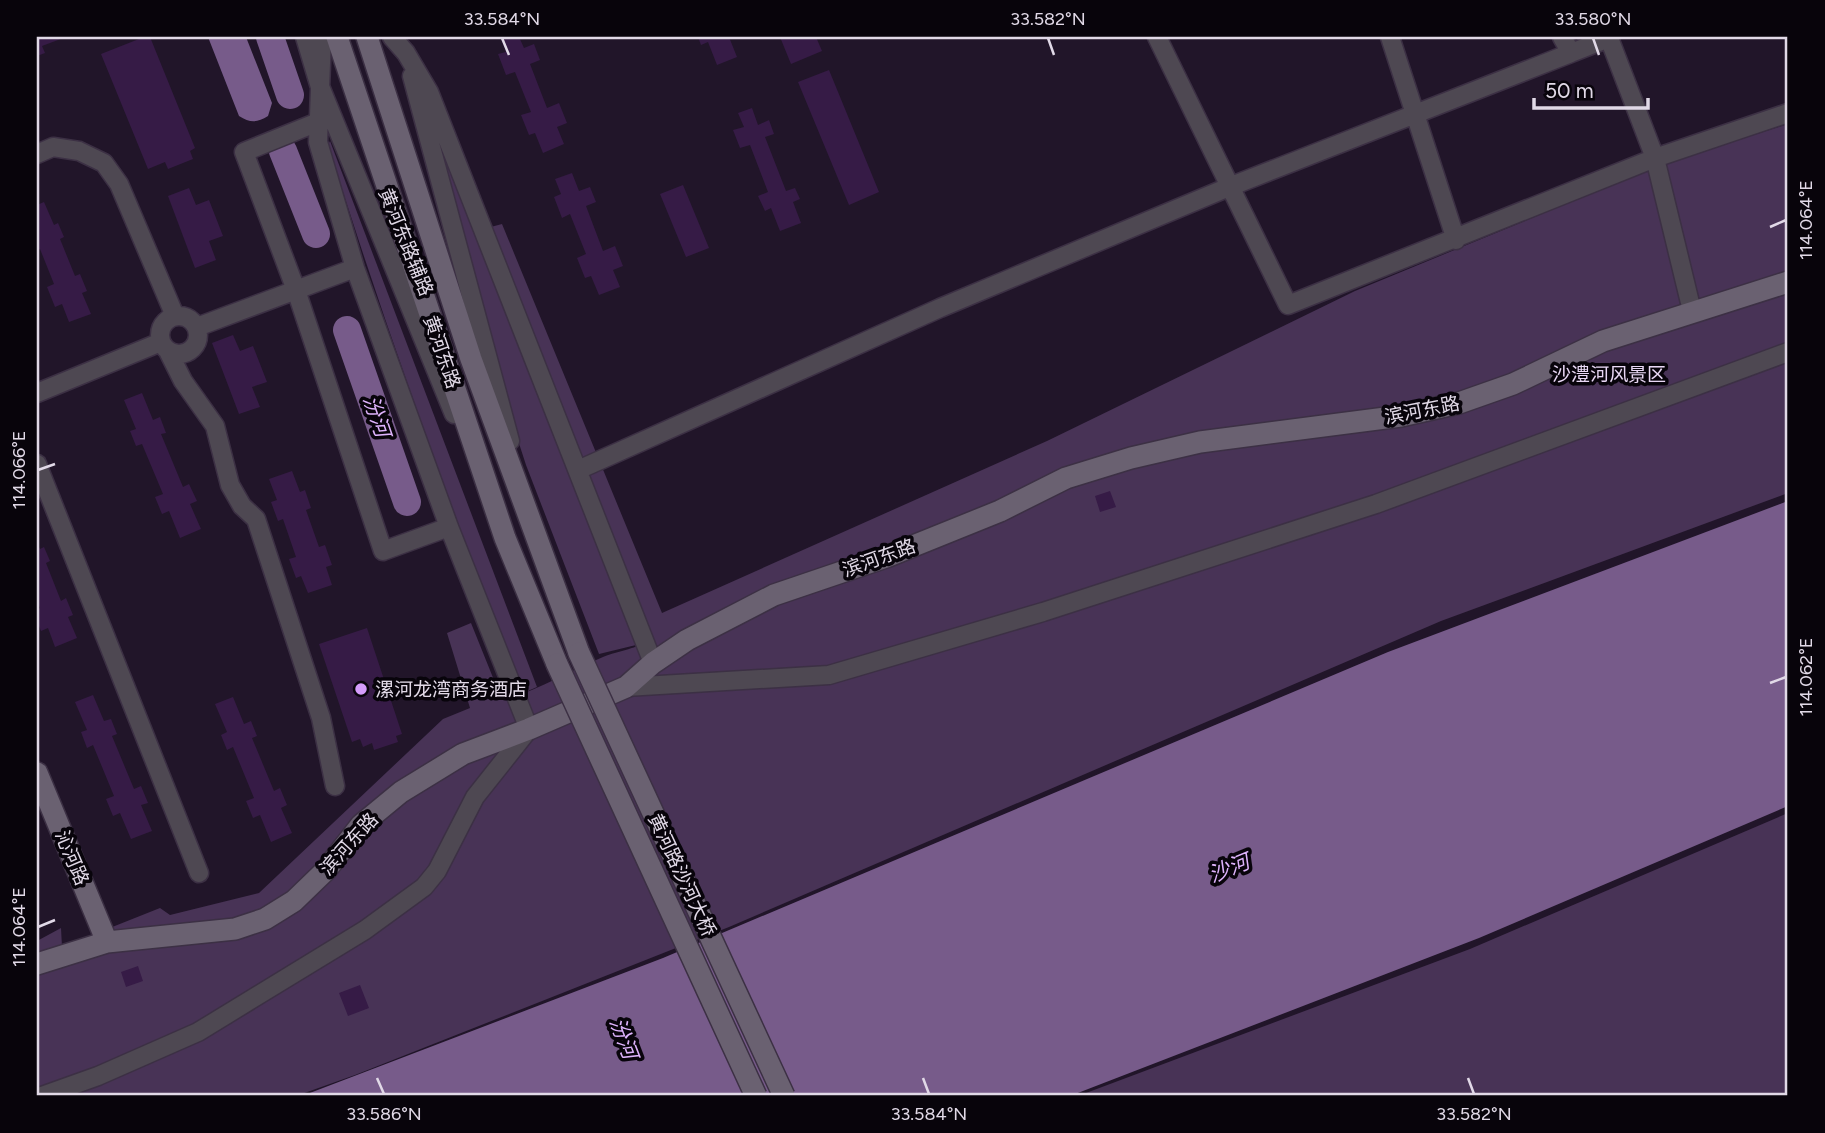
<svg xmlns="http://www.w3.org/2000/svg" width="1825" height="1133" viewBox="0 0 1825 1133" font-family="Figtree,'Noto Sans SC',sans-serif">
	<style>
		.green { fill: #483356 }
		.water { fill: #775b8a }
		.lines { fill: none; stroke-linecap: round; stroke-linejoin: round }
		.river { stroke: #775b8a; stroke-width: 28 }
		.building { fill: #361b46 }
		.street-casing { stroke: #3c3044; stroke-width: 21 }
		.secondary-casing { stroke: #3c3044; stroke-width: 24 }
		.street { stroke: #4e4852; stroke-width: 18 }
		.secondary { stroke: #6a6171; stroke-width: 21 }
		.secondary-bridge-casing { stroke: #3c3044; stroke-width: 24; stroke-linecap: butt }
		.secondary-bridge { stroke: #6a6171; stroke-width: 21 }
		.ticks { fill: none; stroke: #e1d9e7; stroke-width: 2.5 }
		.poi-dot { fill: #d59cfb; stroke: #08040b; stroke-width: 2.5 }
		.labels { text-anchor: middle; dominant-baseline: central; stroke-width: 7; stroke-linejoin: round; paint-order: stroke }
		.street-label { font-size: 19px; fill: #e1d9e7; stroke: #08040b }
		.park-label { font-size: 19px; fill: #e9d8f5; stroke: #08040b }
		.poi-label { font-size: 19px; fill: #e1d9e7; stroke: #08040b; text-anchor: start }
		.water-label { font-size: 21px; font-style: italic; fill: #deb3fc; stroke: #08040b }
		.neatline { fill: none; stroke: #e1d9e7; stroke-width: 2.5 }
		.ticks-label { font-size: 18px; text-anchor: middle; fill: #e1d9e7 }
	</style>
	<rect width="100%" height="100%" fill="#211529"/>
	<!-- green -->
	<path class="green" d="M429 109 636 645 599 654 526 465 492 360Z
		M1788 124V493L1441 621 729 927 355 1075 296 1096H37V941L61 928 62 947 160 908 170 915 259 893 443 719 470 708 447 633 471 623 502 700C538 691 569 671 603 657 620 650 631 651 649 640L487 228 502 224 662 613 1047 441 1355 291 1658 166Z
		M330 141 537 687 523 693C452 512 386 330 328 145Z
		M1788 813V1096H1078L1470 949Z"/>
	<!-- water -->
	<path class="water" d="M208 37H246L272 103 268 116C257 123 250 123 239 116Z
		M1788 501V806L1479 938 1070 1096H302L663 958 1388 652Z"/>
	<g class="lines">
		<!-- river -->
		<path class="river" d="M270 37 290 95
			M283 151 316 234
			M347 330 407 502"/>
	</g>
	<!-- building -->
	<path class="building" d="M37 37H66L42 46 45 53 37 56Z
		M144 37H150L195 148 190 151 193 159 168 169 165 162 148 169 101 54Z
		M500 37H519L524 48 534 44 540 60 530 64 547 108 559 103 567 123 557 127 564 144 543 153 535 133 529 135 521 115 531 112 515 72 506 75 498 54 506 52Z
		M698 37H729L737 57 717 65 708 42 701 45Z
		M780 37H816L822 51 791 64Z
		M829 70 879 192 849 205 798 82Z
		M752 108 758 125 769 120 774 134 765 137 786 191 795 188 800 199 793 202 801 223 780 231 771 208 765 211 758 196 768 192 750 145 740 148 733 130 744 127 738 113Z
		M572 173 579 191 590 187 596 202 586 206 603 251 615 246 623 266 613 270 620 287 599 295 591 276 585 278 577 258 586 254 570 214 562 218 554 197 561 194 555 179Z
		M683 185 709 248 686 257 660 194Z
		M189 188 196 205 209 200 223 236 209 241 216 260 195 268 168 196Z
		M44 202 54 225 58 223 64 237 60 239 75 276 80 274 87 291 82 293 91 314 69 322 62 304 55 307 47 287 54 284 40 249 37 251V205Z
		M233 335 240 351 253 346 267 382 252 387 260 407 239 414 212 343Z
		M142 393 153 420 160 417 166 433 161 434 183 487 189 484 197 501 190 504 201 529 180 538 169 511 162 514 155 497 163 494 142 444 136 446 130 431 136 429 124 400Z
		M292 471 300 492 305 490 311 508 306 510 319 547 325 545 332 565 326 567 332 585 308 593 301 576 296 578 289 559 296 557 283 519 278 521 271 502 277 500 269 479Z
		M1110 491 1116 507 1100 512 1095 496Z
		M37 543 40 549 44 547 50 561 46 563 61 601 66 598 73 615 68 617 77 638 55 647 48 628 41 631 37 621V610L40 608 37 600Z
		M367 628 402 734 396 736 398 742 374 750 372 743 363 747 360 739 352 742 319 644Z
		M93 695 104 721 111 719 117 734 112 736 134 789 141 786 148 803 141 805 152 831 131 839 120 813 113 816 106 799 114 796 93 745 87 748 81 732 87 730 75 702Z
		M233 697 244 724 251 721 257 736 252 738 274 791 280 788 287 805 281 808 292 833 271 842 260 815 253 818 246 801 254 798 233 747 227 750 221 735 227 732 215 704Z
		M138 966 143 981 126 987 121 972Z
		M360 985 369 1008 348 1016 339 993Z"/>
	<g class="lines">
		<!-- street casing -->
		<g class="street-casing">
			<path id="street" d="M305 37 319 84 454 414
				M392 37 406 53 429 92 653 663
				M1157 37 1288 305 1655 158 1788 113
				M1390 37 1456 240
				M1562 37 1571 53 1609 38 1655 158 1692 311
				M412 76 510 441
				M318 122 244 152 296 290 383 551 449 527
				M37 154 53 147 79 151 104 163 119 184 175 316
				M160 335a19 19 0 1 1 38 0a19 19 0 1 1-38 0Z
				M197 327 355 268
				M168 351 183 381 215 426 230 485 242 506 256 519 321 718 335 786
				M37 393 161 342
				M37 464 199 873
				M578 470 940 308 1229 187 1571 53
				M626 687 829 675 1043 612 1376 504 1788 352
				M42 1096 98 1076 198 1032 365 930 424 887 437 871 475 797 529 729 449 527 355 268 318 142 322 37"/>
		</g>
		<!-- secondary casing -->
		<g class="secondary-casing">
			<path id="secondary" d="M337 37 505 538 557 664
				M367 37 471 359 579 653
				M37 773 107 942
				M37 964 107 942 235 929 265 919 294 901 326 870 361 825 401 792 463 754 529 729 626 687 653 663 687 640 774 595 886 557 1000 511 1066 478 1131 458 1200 442 1401 416 1459 403 1513 384 1603 341 1788 282"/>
		</g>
		<!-- street -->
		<use href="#street" class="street"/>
		<!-- secondary -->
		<use href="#secondary" class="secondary"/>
		<!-- secondary-bridge casing -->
		<g class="secondary-bridge-casing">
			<path id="secondary-bridge" d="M579 653 784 1096
				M557 664 756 1096"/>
		</g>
		<!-- secondary-bridge -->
		<use href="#secondary-bridge" class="secondary-bridge"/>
	</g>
	<!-- ticks -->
	<path class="ticks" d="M502 38 509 55M1048 38 1054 55M1593 38 1599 55M1770 227 1786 220M38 470 55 464M1770 683 1786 677M38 927 55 920M377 1078 384 1094M923 1078 929 1094M1468 1078 1474 1094"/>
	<!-- markers -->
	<circle class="poi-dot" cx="361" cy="689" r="7"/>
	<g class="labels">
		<!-- street labels -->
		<g class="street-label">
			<text transform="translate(406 242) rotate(68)">黄河东路辅路</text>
			<text transform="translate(442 352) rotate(71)">黄河东路</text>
			<text transform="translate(1422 410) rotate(-11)">滨河东路</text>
			<text transform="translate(879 558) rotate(-20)">滨河东路</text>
			<text transform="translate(349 844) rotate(-48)">滨河东路</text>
			<text transform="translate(72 858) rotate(67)">沁河路</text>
			<text transform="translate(682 875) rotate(65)">黄河路沙河大桥</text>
		</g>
		<!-- park labels -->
		<g class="park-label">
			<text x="1609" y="374">沙澧河风景区</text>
		</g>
		<!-- poi labels -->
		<g class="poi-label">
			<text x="375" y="689">漯河龙湾商务酒店</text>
		</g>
		<!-- water labels -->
		<g class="water-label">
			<text transform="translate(377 416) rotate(71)">汾河</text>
			<text transform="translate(1229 868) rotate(-22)">沙河</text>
			<text transform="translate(624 1038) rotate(69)">汾河</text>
		</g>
	</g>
	<!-- border -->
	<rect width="1825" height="1133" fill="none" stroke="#08040b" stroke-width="77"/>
	<!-- scale -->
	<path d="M1534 98v10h114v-10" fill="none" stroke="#e1d9e7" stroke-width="3.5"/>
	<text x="1545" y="98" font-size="21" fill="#e1d9e7" stroke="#08040b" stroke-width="5" paint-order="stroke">50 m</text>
	<rect x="38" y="38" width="1748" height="1056" class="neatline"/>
	<g class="ticks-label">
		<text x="502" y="25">33.584°N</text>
		<text x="1048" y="25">33.582°N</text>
		<text x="1593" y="25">33.580°N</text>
		<text transform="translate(1806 220) rotate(-90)" y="6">114.064°E</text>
		<text transform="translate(19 470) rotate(-90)" y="6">114.066°E</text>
		<text transform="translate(1806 677) rotate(-90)" y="6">114.062°E</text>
		<text transform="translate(19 927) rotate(-90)" y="6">114.064°E</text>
		<text x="384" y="1120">33.586°N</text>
		<text x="929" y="1120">33.584°N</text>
		<text x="1474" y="1120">33.582°N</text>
	</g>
</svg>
